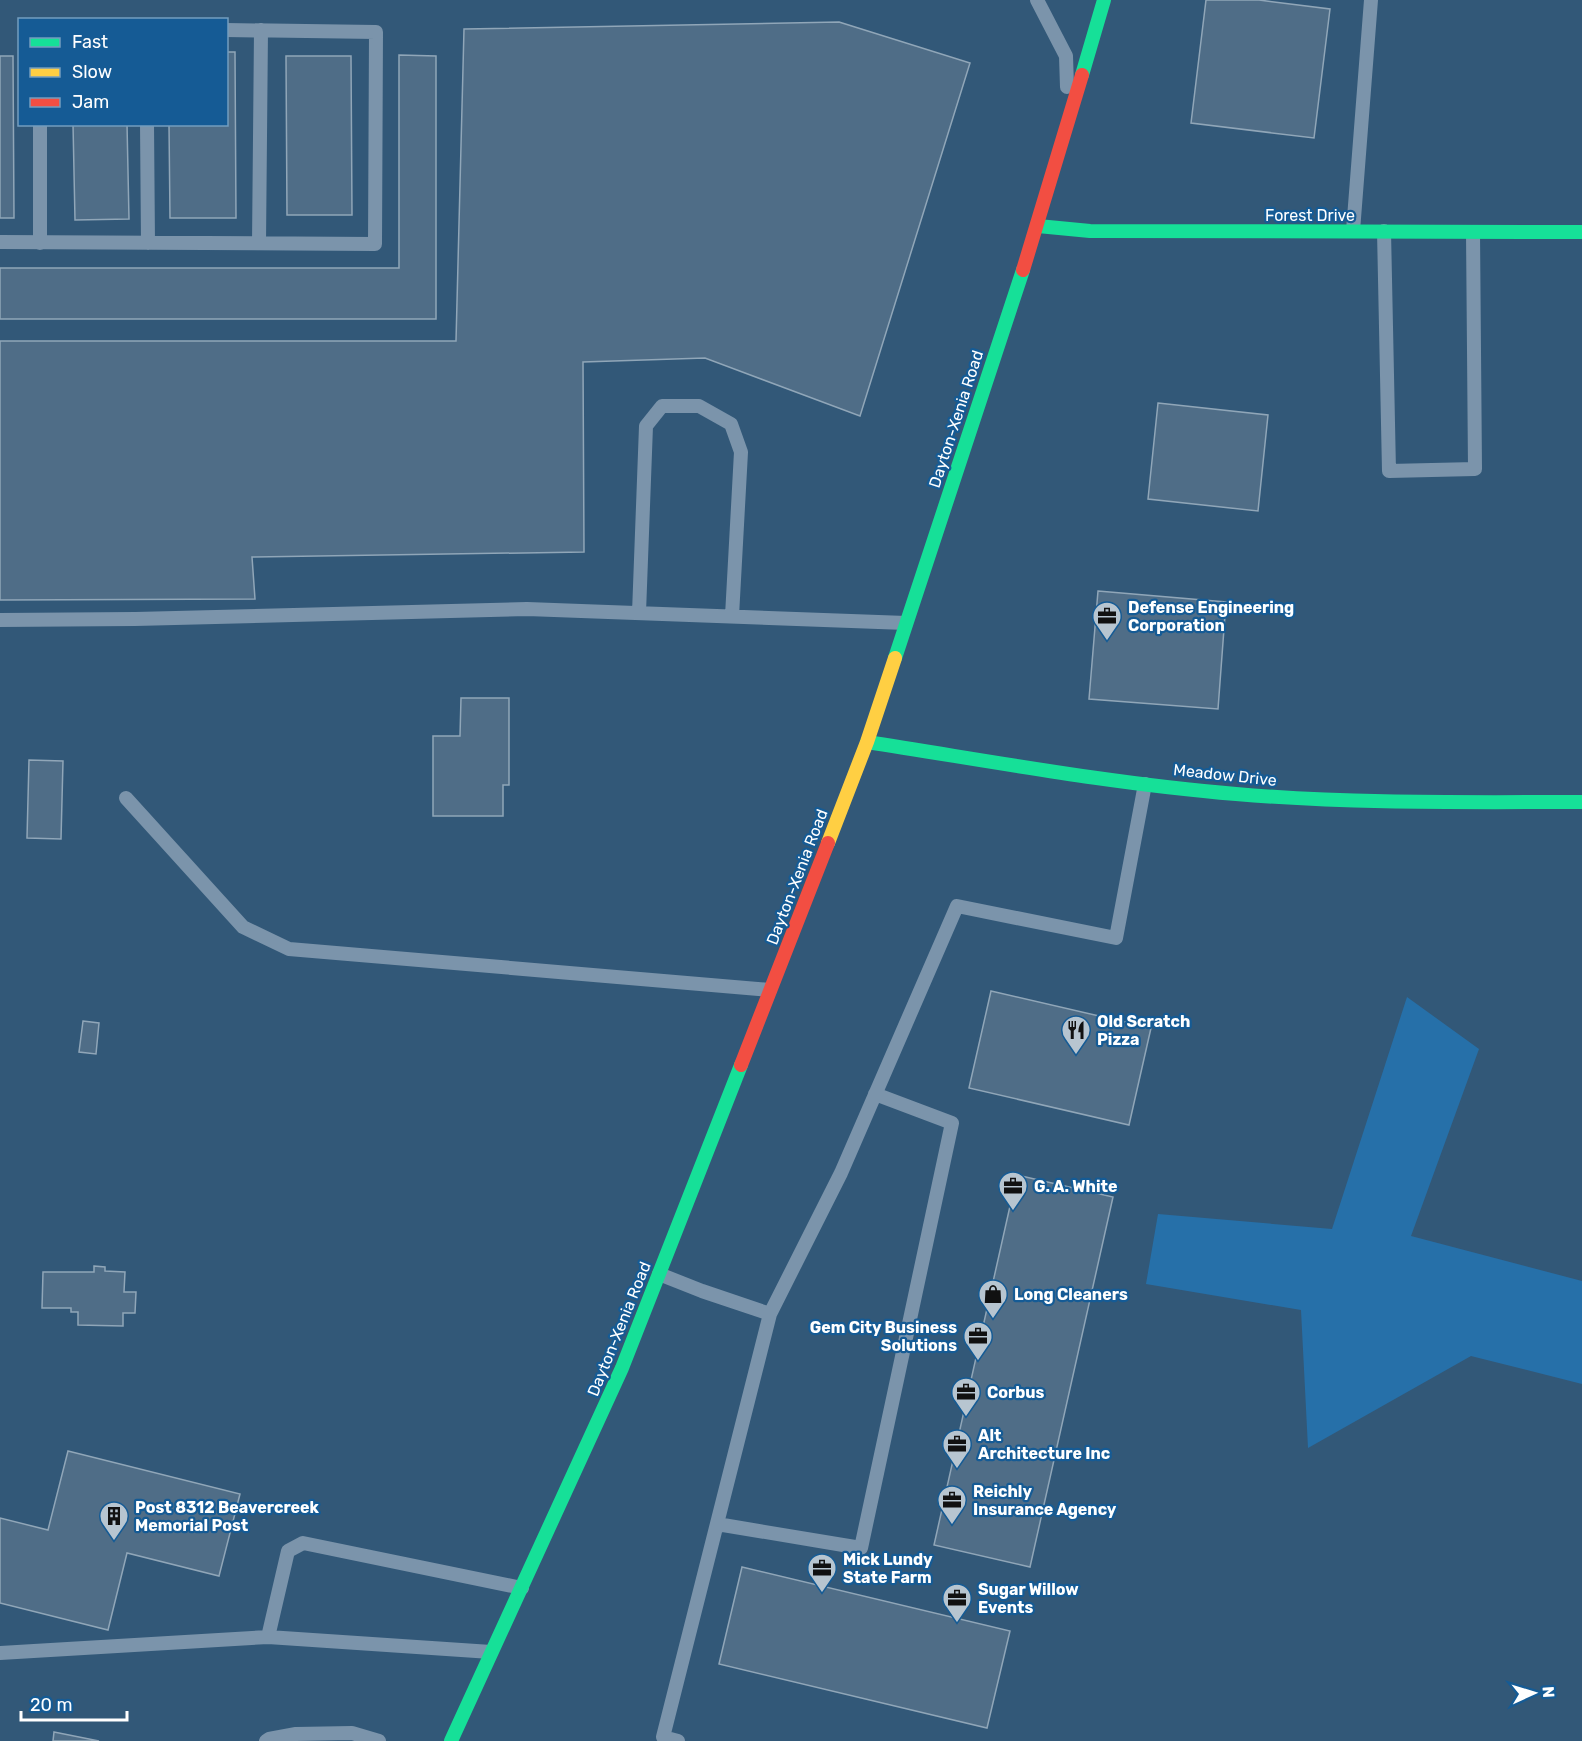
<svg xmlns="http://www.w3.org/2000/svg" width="1582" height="1741" viewBox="0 0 1582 1741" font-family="Rubik,sans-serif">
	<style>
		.green { fill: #2670a9 }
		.building { fill: #4f6d87; stroke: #90a6b8; stroke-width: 1.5 }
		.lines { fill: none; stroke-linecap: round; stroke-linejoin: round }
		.lane { stroke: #7b94ab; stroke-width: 14 }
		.fast { stroke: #16e098; stroke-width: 14 }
		.slow { stroke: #ffcf43; stroke-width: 14 }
		.jam { stroke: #f24e42; stroke-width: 14 }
		.labels { text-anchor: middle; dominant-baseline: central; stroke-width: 4.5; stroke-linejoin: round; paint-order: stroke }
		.street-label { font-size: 16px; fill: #fff; stroke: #155b95 }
		.poi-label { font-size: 16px; font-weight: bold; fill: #fff; stroke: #155b95; text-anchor: start }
	</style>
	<rect width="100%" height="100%" fill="#325878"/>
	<!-- green -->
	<path class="green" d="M1407 997 1479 1049 1411 1236 1582 1281V1384L1471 1356 1308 1448 1301 1310 1146 1284 1158 1214 1332 1229Z"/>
	<!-- building -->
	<path class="building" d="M1206 0H1259L1330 9 1314 138 1191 123Z
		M839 22 970 63 860 416 705 358 583 362 584 552 252 557 255 599 0 600V341H456L464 29Z
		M226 52H235L236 218H170L169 124H226Z
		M399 55 436 56V319H0V268H399Z
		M0 56H13L14 218H0Z
		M286 56H351L352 215H287Z
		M73 124H127L129 219 75 220Z
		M1158 403 1268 415 1258 511 1148 499Z
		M1098 591 1226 602 1218 709 1089 699Z
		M461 698H509V785H503V816H433V736H460Z
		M29 760 63 761 61 839 27 838Z
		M991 991 1151 1028 1129 1125 969 1088Z
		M83 1021 99 1023 96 1054 79 1052Z
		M1017 1175 1113 1197 1030 1567 934 1545Z
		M94 1266 105 1267V1271L125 1272 124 1292H136L135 1313H123V1326L78 1325V1312H71V1308H42L43 1272H94Z
		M68 1451 240 1494 219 1576 127 1553 108 1630 0 1603V1518L48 1530Z
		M742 1567 1010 1631 987 1728 719 1664Z
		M54 1732 99 1741H53Z"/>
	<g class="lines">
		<!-- lane -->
		<path class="lane" d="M1037 0 1066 56 1067 87
			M147 124 148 243
			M1353 231 1371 0
			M1384 231 1389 471 1475 469 1473 232
			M0 242 375 244 376 32 226 30
			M40 243V124
			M259 243 261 30
			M639 613 646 426 662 406H699L731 424 741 452 732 616
			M0 620 135 619 527 609 906 623
			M126 798 243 927 289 949 770 990
			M659 1274 702 1291 770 1314 841 1173 957 906 1116 938 1145 784
			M717 1524 861 1548 952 1123 875 1094
			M491 1652 268 1637 288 1551 303 1543 522 1588
			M0 1653 268 1637
			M266 1741 269 1739 296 1734 352 1733 379 1741
			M678 1741 663 1737 770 1314"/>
		<!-- fast -->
		<path class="fast" d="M1082 75 1104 0
			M1038 226 1090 231 1582 232
			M895 658 1023 270
			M867 742C990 761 1113 784 1236 794 1352 804 1467 802 1582 802
			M451 1741 622 1368 741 1065"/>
		<!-- slow -->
		<path class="slow" d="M828 843 867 742 895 658"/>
		<!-- jam -->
		<path class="jam" d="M1023 270 1082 75
			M741 1065 828 843"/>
	</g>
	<!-- icons -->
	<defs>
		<g id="office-pin" transform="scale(1.5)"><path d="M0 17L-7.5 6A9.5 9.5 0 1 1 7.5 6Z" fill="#b7c5d0" stroke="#155b95"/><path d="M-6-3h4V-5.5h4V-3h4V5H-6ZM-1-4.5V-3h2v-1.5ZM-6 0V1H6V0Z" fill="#111"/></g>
		<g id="restaurant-pin" transform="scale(1.5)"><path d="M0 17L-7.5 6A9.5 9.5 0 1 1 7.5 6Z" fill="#b7c5d0" stroke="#155b95"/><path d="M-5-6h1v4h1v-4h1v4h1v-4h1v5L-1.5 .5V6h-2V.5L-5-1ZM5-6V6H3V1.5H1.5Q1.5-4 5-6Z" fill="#111"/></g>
		<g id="shop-pin" transform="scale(1.5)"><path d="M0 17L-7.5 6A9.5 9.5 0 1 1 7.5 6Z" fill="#b7c5d0" stroke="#155b95"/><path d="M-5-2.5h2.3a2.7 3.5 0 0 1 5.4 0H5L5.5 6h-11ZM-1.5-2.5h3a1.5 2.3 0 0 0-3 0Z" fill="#111"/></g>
		<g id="building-pin" transform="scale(1.5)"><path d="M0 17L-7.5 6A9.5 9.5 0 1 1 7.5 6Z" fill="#b7c5d0" stroke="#155b95"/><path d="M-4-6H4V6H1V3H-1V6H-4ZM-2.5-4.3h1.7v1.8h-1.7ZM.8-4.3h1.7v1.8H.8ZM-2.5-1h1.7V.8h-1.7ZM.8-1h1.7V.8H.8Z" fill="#111"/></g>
	</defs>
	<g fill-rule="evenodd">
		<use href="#office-pin" x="1107" y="616"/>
		<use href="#restaurant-pin" x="1076" y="1030"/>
		<use href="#office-pin" x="1013" y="1186"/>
		<use href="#shop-pin" x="993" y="1294"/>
		<use href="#office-pin" x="978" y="1336"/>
		<use href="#office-pin" x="966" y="1392"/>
		<use href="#office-pin" x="957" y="1444"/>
		<use href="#office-pin" x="952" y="1500"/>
		<use href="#building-pin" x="114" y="1516"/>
		<use href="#office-pin" x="822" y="1568"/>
		<use href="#office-pin" x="957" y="1598"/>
	</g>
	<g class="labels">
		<!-- street labels -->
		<g class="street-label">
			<text x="1310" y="215">Forest Drive</text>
			<text transform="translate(956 419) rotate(-72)">Dayton-Xenia Road</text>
			<text transform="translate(1225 775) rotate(6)">Meadow Drive</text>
			<text transform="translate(797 877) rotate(-69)">Dayton-Xenia Road</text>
			<text transform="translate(619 1329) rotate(-68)">Dayton-Xenia Road</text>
		</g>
		<!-- poi labels -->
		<g class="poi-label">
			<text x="1128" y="607">Defense Engineering<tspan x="1128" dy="18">Corporation</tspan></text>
			<text x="1097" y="1021">Old Scratch<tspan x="1097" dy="18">Pizza</tspan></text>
			<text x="1034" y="1186">G. A. White</text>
			<text x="1014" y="1294">Long Cleaners</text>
			<text x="957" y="1327" text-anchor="end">Gem City Business<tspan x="957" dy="18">Solutions</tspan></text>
			<text x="987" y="1392">Corbus</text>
			<text x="978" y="1435">Alt<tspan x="978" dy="18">Architecture Inc</tspan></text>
			<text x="973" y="1491">Reichly<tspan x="973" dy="18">Insurance Agency</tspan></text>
			<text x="135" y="1507">Post 8312 Beavercreek<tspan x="135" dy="18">Memorial Post</tspan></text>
			<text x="843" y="1559">Mick Lundy<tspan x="843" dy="18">State Farm</tspan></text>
			<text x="978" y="1589">Sugar Willow<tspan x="978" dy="18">Events</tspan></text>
		</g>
	</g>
	<!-- legend -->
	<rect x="18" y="18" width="210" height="108" fill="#155b95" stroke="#739dbf" stroke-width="1.5"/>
	<rect x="30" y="38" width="30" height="9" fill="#16e098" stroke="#739dbf" stroke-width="1.5"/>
	<text x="72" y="48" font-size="18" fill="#ffffff">Fast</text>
	<rect x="30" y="68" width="30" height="9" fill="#ffcf43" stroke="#739dbf" stroke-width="1.5"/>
	<text x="72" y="78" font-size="18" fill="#ffffff">Slow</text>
	<rect x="30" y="98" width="30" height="9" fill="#f24e42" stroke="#739dbf" stroke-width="1.5"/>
	<text x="72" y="108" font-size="18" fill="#ffffff">Jam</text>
	<!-- north arrow -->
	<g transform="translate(1534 1693) rotate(86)" stroke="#155b95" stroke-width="4.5" paint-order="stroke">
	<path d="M0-4.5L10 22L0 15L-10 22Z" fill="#ffffff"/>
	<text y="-9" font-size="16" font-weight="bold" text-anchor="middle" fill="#ffffff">N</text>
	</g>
	<!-- scale -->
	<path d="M21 1711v9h106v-9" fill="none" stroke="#ffffff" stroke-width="3"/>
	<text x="30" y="1711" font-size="18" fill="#ffffff" stroke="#155b95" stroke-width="4.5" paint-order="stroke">20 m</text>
</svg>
